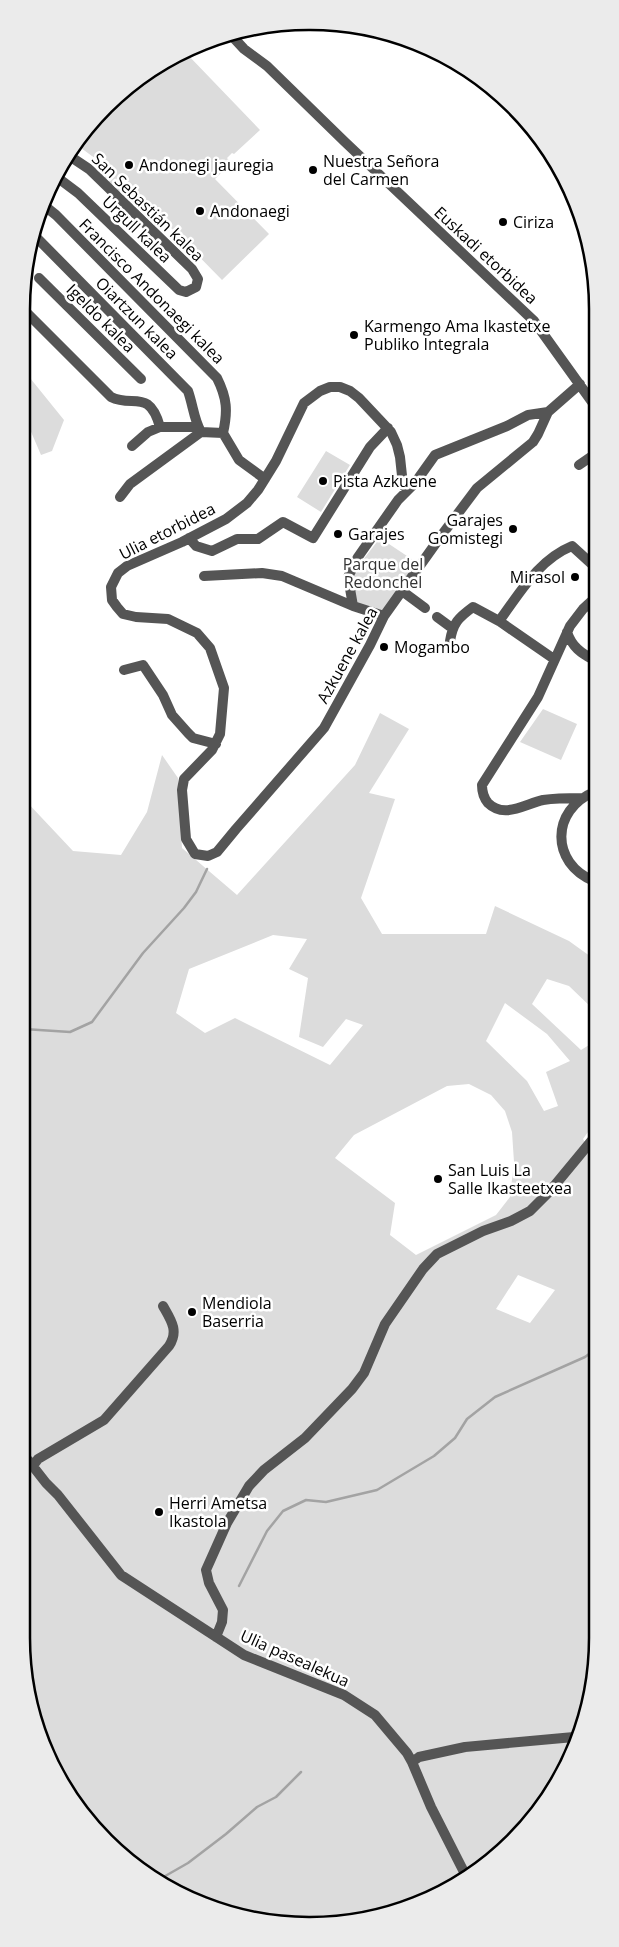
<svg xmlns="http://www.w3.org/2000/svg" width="619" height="1947" viewBox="0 0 619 1947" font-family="'Open Sans',sans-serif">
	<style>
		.green { fill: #dcdcdc; fill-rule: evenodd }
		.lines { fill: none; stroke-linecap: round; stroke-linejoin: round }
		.stream { stroke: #a3a3a3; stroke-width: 2.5 }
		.minor { stroke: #555; stroke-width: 10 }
		.poi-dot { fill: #000; stroke: #fff; stroke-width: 2 }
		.labels { text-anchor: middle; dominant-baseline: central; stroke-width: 5; stroke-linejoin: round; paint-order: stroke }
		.poi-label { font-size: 16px; fill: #000; stroke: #fff; text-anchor: start }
		.street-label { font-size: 16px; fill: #000; stroke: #fff }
		.park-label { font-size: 16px; fill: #333; stroke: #fff }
		.rim { fill: none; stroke: #000; stroke-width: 2.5 }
	</style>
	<rect width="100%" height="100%" fill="#fff"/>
	<!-- green -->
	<path class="green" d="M187 54 260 130 234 154 232 153 227 158 231 163 215 179 269 234 222 280 132 188 120 199 94 175 100 162 77 145 81 138 150 70Z
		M26 373 64 420 52 451 41 455 26 420Z
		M326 451 350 465 321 512 297 497Z
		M380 538 419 564 383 613 355 604 352 579 359 565Z
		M543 709 577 724 561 760 520 742Z
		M380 713 409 729 369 793 395 799 361 898 382 934H486L495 906 569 941 594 959V1010L569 986 547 979 532 1004 581 1050 594 1042 593 1125 583 1139 593 1156 592 1694 549 1797 485 1866 384 1916 272 1923 182 1896 93 1828 43 1748 21 1637 25 800 73 851 121 855 147 812 162 755 178 778 182 848 237 895 355 765ZM273 935 307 939 289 969 308 978 299 1037 323 1047 346 1019 363 1025 330 1065 235 1018 205 1033 176 1013 189 969ZM505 1003 547 1034 570 1061 546 1072 558 1106 544 1111 527 1081 486 1041ZM469 1084 491 1095 505 1111 512 1132 514 1162 510 1197 496 1215 416 1255 390 1235 395 1203 335 1158 354 1135 447 1086ZM518 1275 555 1290 530 1323 496 1309Z"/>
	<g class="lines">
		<!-- stream -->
		<path class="stream" d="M24 1029 70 1032 92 1022 143 953 184 908 196 892 207 869
			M239 1586 267 1531 283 1511 306 1500 326 1502 377 1490 434 1456 455 1438 467 1419 495 1397 585 1357 593 1351
			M160 1879 188 1863 226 1834 257 1807 276 1797 301 1772"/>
		<!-- minor -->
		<path class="minor" d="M232 36 244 49 267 66 345 142 534 321 595 406
			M58 178 78 193 179 290 186 292 196 287 198 279 192 269 89 169 68 155
			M46 207 56 215 217 378C227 398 228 411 223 433
			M34 235 188 391C193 405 194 420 201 432
			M39 278 141 379
			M27 313 111 397C133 408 149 388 160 427
			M223 433 239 460 265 479
			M132 446 148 432 160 427H198
			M579 465 595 454
			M408 490 403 485 400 457 397 445 391 432 359 398 350 391 340 387H330L320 391 304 403 276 461 258 490 247 503 226 519 182 542 127 566 118 573 111 587 112 600 117 607 123 614 136 617 168 619 197 633 210 648 224 688 220 734 212 750 184 779 182 790 186 839 195 854 208 856 217 852 236 829 324 728 370 645 384 616 441 536 477 488 533 442 538 434 548 412 580 384
			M120 497 130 484 201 432 223 433
			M189 538 196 546 212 551 237 539H258L283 522 313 538 370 447 388 428
			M204 576 262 573 282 576 353 606 384 616
			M402 591 425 608
			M353 606 348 577 358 557 398 500 415 483 435 455 507 426 528 415 548 412
			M437 617 452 628
			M567 632C572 647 581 653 594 660
			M450 641C453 623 458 618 473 607L499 621
			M554 659 499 621C520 593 538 560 572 546L595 567
			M124 670 143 665 163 695 172 715 188 733 193 738 216 744
			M582 798C569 798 556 798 543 800 525 804 504 819 488 803 483 797 482 792 482 785L538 697 570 626 583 609 595 598
			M594 881C550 863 551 810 594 792
			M28 1460 46 1483 58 1495 121 1575 244 1655 344 1695 375 1715 407 1753 412 1762 431 1807 464 1872 467 1875
			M32 1467 38 1459 104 1420 169 1346C179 1331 171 1320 163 1306
			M216 1637 222 1622 223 1610 209 1583 206 1570 227 1523 249 1486 264 1470 305 1438 352 1389 364 1373 385 1324 423 1269 437 1254 483 1231 511 1221 530 1211 550 1191 593 1139
			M412 1762 419 1757 465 1747 574 1737"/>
	</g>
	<!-- markers -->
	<g class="poi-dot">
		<circle cx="129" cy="165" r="5"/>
		<circle cx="313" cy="170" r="5"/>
		<circle cx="200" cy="211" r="5"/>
		<circle cx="503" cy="222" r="5"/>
		<circle cx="354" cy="335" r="5"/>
		<circle cx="323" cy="481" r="5"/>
		<circle cx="513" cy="529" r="5"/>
		<circle cx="338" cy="534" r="5"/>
		<circle cx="575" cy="577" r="5"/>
		<circle cx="384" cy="647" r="5"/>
		<circle cx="438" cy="1179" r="5"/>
		<circle cx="192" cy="1312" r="5"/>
		<circle cx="159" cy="1512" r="5"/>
	</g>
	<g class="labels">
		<!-- poi labels -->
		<g class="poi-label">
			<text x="323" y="161">Nuestra Señora<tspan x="323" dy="18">del Carmen</tspan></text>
			<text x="139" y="165">Andonegi jauregia</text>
			<text x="210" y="211">Andonaegi</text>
			<text x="513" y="222">Ciriza</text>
			<text x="364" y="326">Karmengo Ama Ikastetxe<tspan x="364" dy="18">Publiko Integrala</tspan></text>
			<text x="333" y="481">Pista Azkuene</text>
			<text x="503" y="520" text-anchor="end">Garajes<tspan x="503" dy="18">Gomistegi</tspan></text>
			<text x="348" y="534">Garajes</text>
			<text x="565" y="577" text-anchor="end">Mirasol</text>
			<text x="394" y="647">Mogambo</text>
			<text x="448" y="1170">San Luis La<tspan x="448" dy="18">Salle Ikasteetxea</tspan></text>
			<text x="202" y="1303">Mendiola<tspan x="202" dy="18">Baserria</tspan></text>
			<text x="169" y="1503">Herri Ametsa<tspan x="169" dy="18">Ikastola</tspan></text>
		</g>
		<!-- street labels -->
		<g class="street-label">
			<text transform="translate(148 207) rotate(44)">San Sebastián kalea</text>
			<text transform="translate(137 229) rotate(44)">Urgull kalea</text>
			<text transform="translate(486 255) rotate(43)">Euskadi etorbidea</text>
			<text transform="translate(152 291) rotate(45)">Francisco Andonaegi kalea</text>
			<text transform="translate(101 318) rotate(45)">Igeldo kalea</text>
			<text transform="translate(137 318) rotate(45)">Oiartzun kalea</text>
			<text transform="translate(167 531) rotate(-27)">Ulia etorbidea</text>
			<text transform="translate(347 655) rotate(-61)">Azkuene kalea</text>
			<text transform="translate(295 1658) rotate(24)">Ulia pasealekua</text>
		</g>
		<!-- park labels -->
		<g class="park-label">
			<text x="383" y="564">Parque del<tspan x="383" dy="18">Redonchel</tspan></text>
		</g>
	</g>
	<!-- crop -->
	<path d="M0 0H619V1947H0ZM309 30H310A279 279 0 0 1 589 309V1638A279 279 0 0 1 310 1917H309A279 279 0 0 1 30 1638V309A279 279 0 0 1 309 30Z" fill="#ebebeb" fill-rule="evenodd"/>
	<path class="rim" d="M309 30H310A279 279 0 0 1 589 309V1638A279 279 0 0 1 310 1917H309A279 279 0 0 1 30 1638V309A279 279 0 0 1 309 30Z"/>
</svg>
